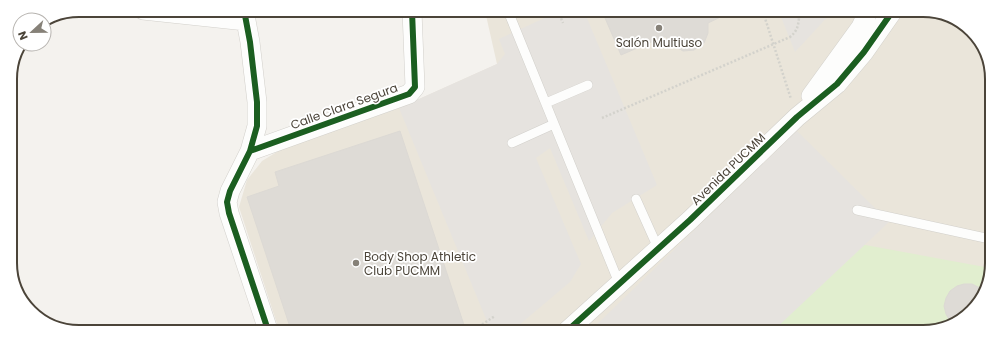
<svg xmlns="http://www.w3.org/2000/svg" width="1002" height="342" viewBox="0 0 1002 342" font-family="Poppins,sans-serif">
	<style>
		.education { fill: #eae5da }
		.green { fill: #e1eecf }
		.parking { fill: #e6e3df }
		.building { fill: #dedbd6; stroke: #dcd9d4 }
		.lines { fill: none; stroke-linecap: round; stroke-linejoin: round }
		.service-casing { stroke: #d2d0cb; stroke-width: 10 }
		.minor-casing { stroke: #d2d0cb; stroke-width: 20 }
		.path { stroke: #d3d2cc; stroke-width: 2.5; stroke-dasharray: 2 2; stroke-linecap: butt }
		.service { stroke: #fdfdfc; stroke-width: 9 }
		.minor { stroke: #fdfdfc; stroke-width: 19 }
		.cycleway-casing { stroke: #fff; stroke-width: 8 }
		.cycleway { stroke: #1b5e20; stroke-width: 6 }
		.poi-dot { fill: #868178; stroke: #fff; stroke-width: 1.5 }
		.labels { text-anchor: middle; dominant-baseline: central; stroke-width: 3.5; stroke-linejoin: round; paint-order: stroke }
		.poi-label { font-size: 12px; fill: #4b4439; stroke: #fff }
		.street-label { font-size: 12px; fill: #4b4439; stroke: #fff }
		.rim { fill: none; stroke: #4b4439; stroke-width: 2 }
	</style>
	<rect width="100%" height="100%" fill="#f4f2ee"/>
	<!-- education -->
	<path class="education" d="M485 11 941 12 975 33 991 65 990 281 965 318 928 332 279 330 239 207 247 180 262 161 280 150 399 108 497 64Z"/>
	<!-- green -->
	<path class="green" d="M860 244 990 268V281L965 318 928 332 692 331Z"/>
	<!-- parking -->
	<path class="parking" d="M560 11H584L657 185 612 213 589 241 550 148 536 158 581 264 570 282 512 331H491L399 108 497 64 505 54 499 39Z
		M779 12H832L795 52Z
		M797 131 889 222 773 331H590Z"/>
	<!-- building -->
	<path class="building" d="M602 11 731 12 708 23V33L704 43 694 50 683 51 673 45 665 36 621 55Z
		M400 131 466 331 291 330 247 197 279 186 275 172Z
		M964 284H972L984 290 965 318 951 323 946 314 944 306 946 298 950 291 957 286Z"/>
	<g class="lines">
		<!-- service casing -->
		<g class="service-casing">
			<path id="service" d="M508 11 619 283
				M546 103 588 85
				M512 143 554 124
				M636 199 658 248
				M857 210 990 239"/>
		</g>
		<!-- minor casing -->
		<g class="minor-casing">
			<path id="minor" d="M143 10 246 21
				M244 10 250 42 257 102V126L250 151 230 191 227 202 229 213 268 330
				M811 96 861 27 868 12
				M250 151 409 94 415 87 412 11
				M567 331 690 220 797 117 837 84 864 52 892 12"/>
		</g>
		<!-- path -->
		<path class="path" d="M558 11 563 23
			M763 12 791 99
			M602 118 790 37C797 31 798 27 799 18
			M472 331 495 316"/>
		<!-- service -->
		<use href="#service" class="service"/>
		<!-- minor -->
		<use href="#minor" class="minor"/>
		<!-- cycleway casing -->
		<g class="cycleway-casing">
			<path id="cycleway" d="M244 10 250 42 257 102V126L250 151 230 191 227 202 229 213 268 330
				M250 151 409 94 415 87 412 11
				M567 331 690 220 797 117 837 84 864 52 892 12"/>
		</g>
		<!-- cycleway -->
		<use href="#cycleway" class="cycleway"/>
	</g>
	<!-- markers -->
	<g class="poi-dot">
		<circle cx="659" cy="28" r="4"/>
		<circle cx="356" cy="263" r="4"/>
	</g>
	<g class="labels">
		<!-- poi labels -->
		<g class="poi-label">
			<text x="659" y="42">Salón Multiuso</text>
			<text x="364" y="256" text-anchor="start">Body Shop Athletic<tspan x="364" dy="14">Club PUCMM</tspan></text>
		</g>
		<!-- street labels -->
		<g class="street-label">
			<text transform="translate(344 106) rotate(-20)">Calle Clara Segura</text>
			<text transform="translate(728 169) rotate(-44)">Avenida PUCMM</text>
		</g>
	</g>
	<!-- crop -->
	<path d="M0 0H1002V342H0ZM79 17H923A62 62 0 0 1 985 79V263A62 62 0 0 1 923 325H79A62 62 0 0 1 17 263V79A62 62 0 0 1 79 17Z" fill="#fff" fill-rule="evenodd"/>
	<path class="rim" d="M79 17H923A62 62 0 0 1 985 79V263A62 62 0 0 1 923 325H79A62 62 0 0 1 17 263V79A62 62 0 0 1 79 17Z"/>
	<!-- north arrow -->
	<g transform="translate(32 32) rotate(248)"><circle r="19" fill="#ffffff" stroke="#b7b4b0"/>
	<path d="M0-3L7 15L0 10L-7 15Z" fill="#868178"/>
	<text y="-6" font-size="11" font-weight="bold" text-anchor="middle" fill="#4b4439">N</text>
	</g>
</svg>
